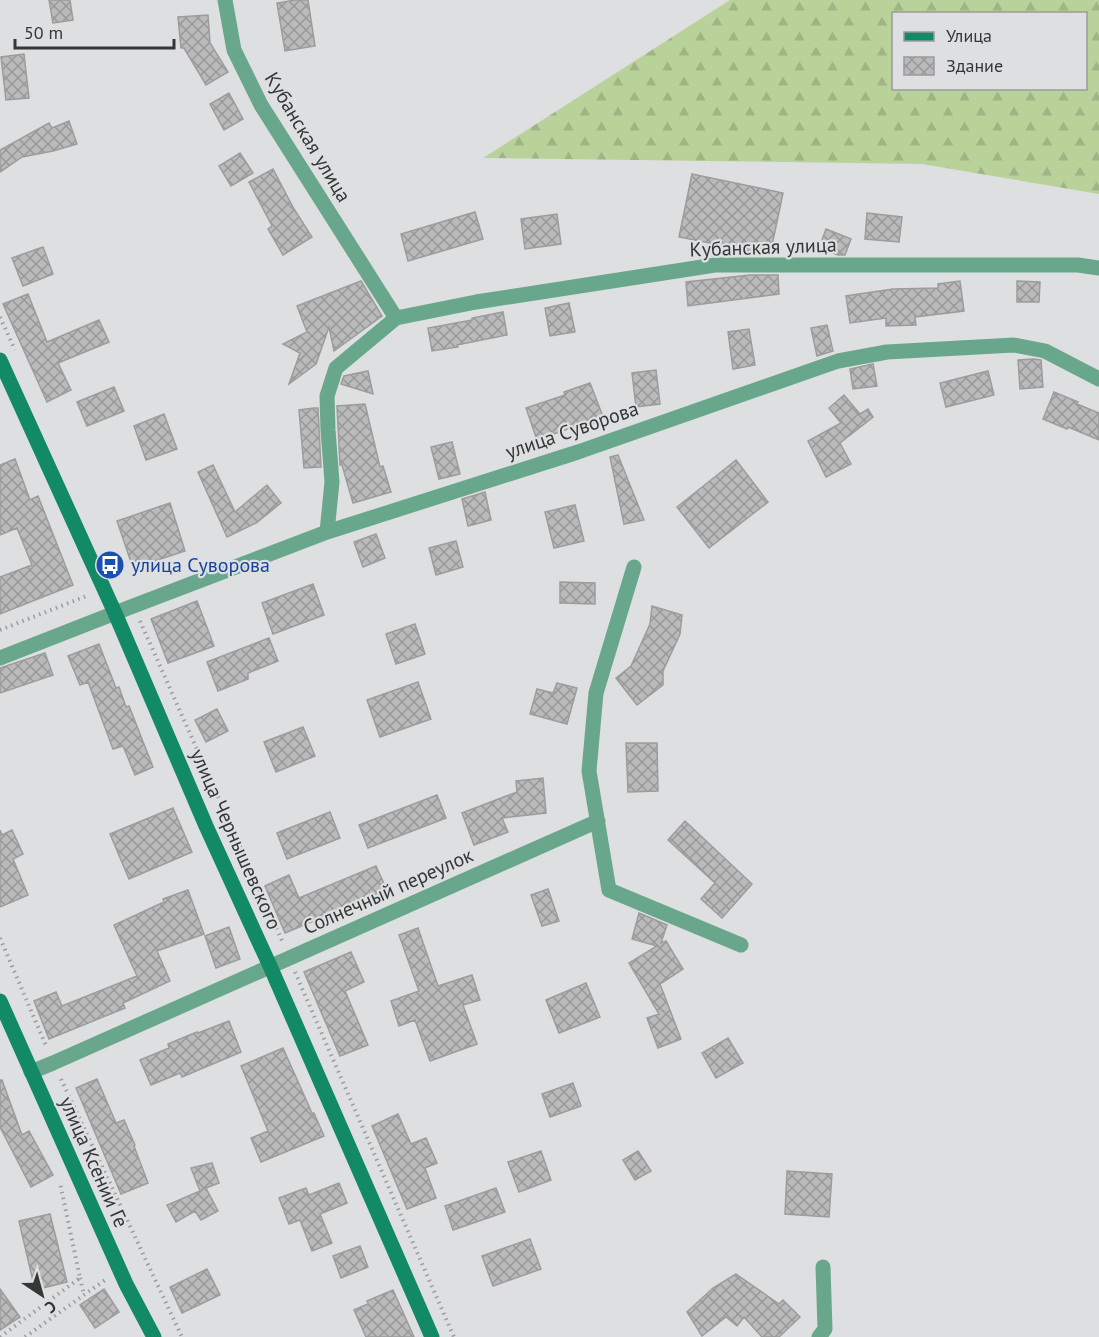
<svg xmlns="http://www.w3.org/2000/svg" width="1099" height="1337" viewBox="0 0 1099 1337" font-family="'PT Sans',sans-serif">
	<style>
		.forest { fill: url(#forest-firs); fill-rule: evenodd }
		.building { fill: url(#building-cross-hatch); stroke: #9d9c9d; stroke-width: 1.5 }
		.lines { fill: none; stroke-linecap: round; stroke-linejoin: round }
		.path { stroke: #9b9c9d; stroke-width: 4; stroke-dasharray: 1.5 4.5; stroke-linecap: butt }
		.street { stroke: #69a78d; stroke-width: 15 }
		.secondary { stroke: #118a65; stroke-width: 15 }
		.labels { text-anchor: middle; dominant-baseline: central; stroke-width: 4.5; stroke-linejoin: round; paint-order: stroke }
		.street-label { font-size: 20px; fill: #353636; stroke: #dedfe0 }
		.transit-label { font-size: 20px; fill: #164399; stroke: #dedfe0; text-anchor: start }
	</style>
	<defs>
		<pattern id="forest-firs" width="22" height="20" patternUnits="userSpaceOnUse" patternTransform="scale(1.5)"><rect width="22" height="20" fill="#b9d29a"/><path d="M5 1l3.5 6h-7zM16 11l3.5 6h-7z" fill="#a0b585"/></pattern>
		<pattern id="building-cross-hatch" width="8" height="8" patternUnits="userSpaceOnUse" patternTransform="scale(1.5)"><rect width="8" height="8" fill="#bbbabb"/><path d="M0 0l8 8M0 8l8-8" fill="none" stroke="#999899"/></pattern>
	</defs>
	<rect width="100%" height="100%" fill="#dedfe0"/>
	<!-- forest -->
	<path class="forest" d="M730 0H1099V194L922 164 483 158ZM894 14H1086V88H894Z"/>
	<!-- building -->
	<path class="building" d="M49 0H70L73 20 53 23Z
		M295 0H308L315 46 285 51 277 3Z
		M208 15 210 43 228 72 206 85 184 48H181L178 17Z
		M24 54 29 98 6 100 1 57Z
		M229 93 243 119 224 130 210 104Z
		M69 121 77 144 53 151 22 157 0 172V150L49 123 52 128Z
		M240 153 253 173 231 186 219 166Z
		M273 169 294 209 312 237 283 255 268 229 272 226 249 182Z
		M692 174 783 193 770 255 679 237Z
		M475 212 483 239 408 261 401 234Z
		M867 213 902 217 899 242 865 239Z
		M557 214 561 244 525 249 521 219Z
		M826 229 851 239 845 255H838L819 248Z
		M43 247 53 274 23 286 12 258Z
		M750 275H778L779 294 688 306 686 282Z
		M361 281 382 316 334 351 329 327 316 364 289 384 300 353 283 344 307 332 297 306Z
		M960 281 964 311 915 317 916 325 886 326V318L850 323 846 296 893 289 938 288V284Z
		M1017 281 1040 282 1039 302H1017Z
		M28 294 47 342 99 320 109 342 58 363 71 390 47 402 3 304Z
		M569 303 575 332 550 336 545 308Z
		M503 312 507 335 457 345 458 347 432 351 428 328 472 320V318Z
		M827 325 833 351 817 356 811 328Z
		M749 329 755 365 733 369 728 332Z
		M1033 359 1041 360 1043 387 1020 389 1018 360Z
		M873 364 877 386 853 389 850 369Z
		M656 370 660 404 636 407 632 373Z
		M368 371 373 394 341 384 344 376Z
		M988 371 994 395 946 407 940 383Z
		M590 383 604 419 578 430 576 426 537 440 526 408 565 395 564 392Z
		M114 387 124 411 87 426 77 402Z
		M1054 392 1078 402 1077 404 1099 413V440L1068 427 1067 429 1043 419Z
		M844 395 860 414 868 409 873 417 840 443 851 464 826 477 808 441 841 423 829 408Z
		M365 404 380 467 383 466 391 492 353 503 342 465H340L337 406Z
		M314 408H318L321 467 304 468 299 410Z
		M164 414 177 449 146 460 134 426Z
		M452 442 460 474 439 479 431 447Z
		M618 455 644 520 624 524 610 457Z
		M15 459 30 500 38 496 73 585 0 614V577L32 565 17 528 0 535V465Z
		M736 460 768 502 709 548 677 507Z
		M213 465 235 512 267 485 281 503 256 523 227 537 198 472Z
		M485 492 491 520 468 526 462 499Z
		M170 503 185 551 133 568 117 521Z
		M575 505 584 541 554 548 545 512Z
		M376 534 385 558 363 567 354 542Z
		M456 541 463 567 436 575 429 548Z
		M560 582 595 583V604L560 603Z
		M313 584 324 615 273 634 262 603Z
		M197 601 214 646 168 663 151 619Z
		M652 606 682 615 680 634 663 671V685L637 705 616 678 631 666 650 624Z
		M415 624 425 654 396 664 386 634Z
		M269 638 278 661 248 673V679L218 691 207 662Z
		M99 644 116 688 119 687 126 707 129 706 153 767 135 775 123 746 113 749 88 682 80 685 68 656Z
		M45 653 53 675 0 693V668Z
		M418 682 431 719 380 737 367 700Z
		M557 683 577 688 567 724 530 714 537 689 553 693Z
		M217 709 228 731 206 742 195 720Z
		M303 727 315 756 276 772 264 742Z
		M626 743H657L658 791 628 792Z
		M543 778 546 813 502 818 508 832 474 845 462 813 517 792 516 781Z
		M437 795 446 818 368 848 359 825Z
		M173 808 192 852 129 879 110 834Z
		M330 812 340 838 287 859 277 833Z
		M685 821 752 884 722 918 701 899 715 883 668 840Z
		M0 830 2 835 12 830 23 854 13 859 28 895 0 907Z
		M376 866 387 890 285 933 265 886 289 875 299 898Z
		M548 889 559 921 542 926 531 895Z
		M188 890 204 934 157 951 170 981 123 1003 125 1008 49 1039 34 1001 56 992 62 1006 137 976 114 925 164 902 163 899Z
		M639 913 667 925 661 943 666 941 683 969 660 984 681 1039 658 1048 647 1018 659 1014 629 963 657 946 632 939Z
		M229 927 240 959 216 968 205 936Z
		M418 928 438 986 472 975 480 1000 463 1005 477 1044 430 1061 415 1020 399 1026 391 1001 419 991 399 935Z
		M351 952 364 982 345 991 368 1045 340 1056 304 972Z
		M586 983 600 1017 559 1033 546 1000Z
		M229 1021 241 1052 182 1077 180 1073 151 1085 140 1060 169 1048 168 1044 197 1032 198 1033Z
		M728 1038 743 1063 716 1078 702 1053Z
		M283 1048 312 1113H314L324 1136 261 1162 251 1138 268 1131 241 1066Z
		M97 1079 116 1123 124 1120 135 1145 134 1146 148 1183 121 1194 76 1088Z
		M0 1080H2L22 1135 29 1131 53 1175 31 1187 0 1127Z
		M573 1083 581 1106 550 1117 542 1094Z
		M398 1114 411 1144 426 1138 437 1163 425 1168 436 1198 407 1209 372 1126Z
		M541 1151 551 1180 519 1192 508 1162Z
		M638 1151 651 1171 635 1180 623 1160Z
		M212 1163 219 1183 206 1188 218 1211 201 1220 195 1211 176 1222 167 1205 200 1191 191 1168Z
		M787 1171 832 1174 829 1217 785 1214Z
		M339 1183 347 1203 320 1214 332 1243 312 1251 300 1220 289 1224 279 1198 306 1188 309 1195Z
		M496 1188 505 1212 453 1230 445 1206Z
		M50 1214 67 1282 35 1290 19 1221Z
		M530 1239 541 1269 493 1286 482 1256Z
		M360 1246 368 1267 341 1278 333 1256Z
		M207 1269 220 1295 182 1313 170 1287Z
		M736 1274 779 1304 783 1300 800 1317 779 1337H762L744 1317 737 1326 726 1317 702 1336 687 1312 713 1288Z
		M0 1289 20 1317 0 1330Z
		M104 1289 119 1312 95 1328 80 1305Z
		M393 1290 414 1337H366L354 1310 368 1304 367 1301Z"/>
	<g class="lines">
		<!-- path -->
		<path class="path" d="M0 317 15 350
			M140 621 283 943
			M0 630 89 595
			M0 938 47 1048
			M295 972 454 1337
			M61 1079 182 1337
			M80 1278 84 1295
			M0 1337 80 1278 60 1183
			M25 1337 105 1280"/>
		<!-- street -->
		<path class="street" d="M225 0 234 50 261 105 396 318
			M327 532 332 482 328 430 327 396 336 368 396 318 476 302 715 265H1078L1099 268
			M634 567 596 693 589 771 609 890 741 945
			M0 658 115 613 327 532 578 452 838 361 887 352 1014 345 1045 351 1099 379
			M31 1072 53 1063 598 821
			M819 1337 825 1329 823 1267"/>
		<!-- secondary -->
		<path class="secondary" d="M0 360 115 613 206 826 270 966 432 1337
			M0 1001 126 1284 154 1337"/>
	</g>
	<!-- icons -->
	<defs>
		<g id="bus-disc" transform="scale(1.5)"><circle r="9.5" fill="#1a4fb4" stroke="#dedfe0"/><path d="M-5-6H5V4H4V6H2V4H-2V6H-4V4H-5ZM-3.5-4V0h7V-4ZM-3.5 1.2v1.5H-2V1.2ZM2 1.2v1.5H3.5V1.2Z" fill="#fff"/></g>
	</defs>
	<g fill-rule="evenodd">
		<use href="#bus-disc" x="110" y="565"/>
	</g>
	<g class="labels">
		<!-- street labels -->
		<g class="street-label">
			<text transform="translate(308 137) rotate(59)">Кубанская улица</text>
			<text transform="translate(763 247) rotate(-2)">Кубанская улица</text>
			<text transform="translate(572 430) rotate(-19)">улица Суворова</text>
			<text transform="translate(236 839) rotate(66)">улица Чернышевского</text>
			<text transform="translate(388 891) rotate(-24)">Солнечный переулок</text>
			<text transform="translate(94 1162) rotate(66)">улица Ксении Ге</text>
		</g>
		<!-- transit labels -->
		<g class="transit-label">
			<text x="131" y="565">улица Суворова</text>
		</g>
	</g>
	<!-- legend -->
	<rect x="892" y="12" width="195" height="78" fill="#dedfe0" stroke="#9a9b9c" stroke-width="1.5"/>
	<rect x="904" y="32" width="30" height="9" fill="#118a65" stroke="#9a9b9c" stroke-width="1.5"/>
	<text x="946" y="42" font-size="18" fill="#353636">Улица</text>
	<rect x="904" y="57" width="30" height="18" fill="url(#building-cross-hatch)" stroke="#9a9b9c" stroke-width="1.5"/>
	<text x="946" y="72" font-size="18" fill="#353636">Здание</text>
	<!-- north arrow -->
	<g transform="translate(42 1295) rotate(144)" stroke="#dedfe0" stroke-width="4.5" paint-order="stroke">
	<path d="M0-4.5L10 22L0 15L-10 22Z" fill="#353636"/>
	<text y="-9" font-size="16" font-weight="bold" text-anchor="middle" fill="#353636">С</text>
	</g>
	<!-- scale -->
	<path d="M15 39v9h159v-9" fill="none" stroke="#353636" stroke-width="3"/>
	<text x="24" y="39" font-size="18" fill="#353636" stroke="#dedfe0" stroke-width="4.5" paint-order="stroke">50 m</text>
</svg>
